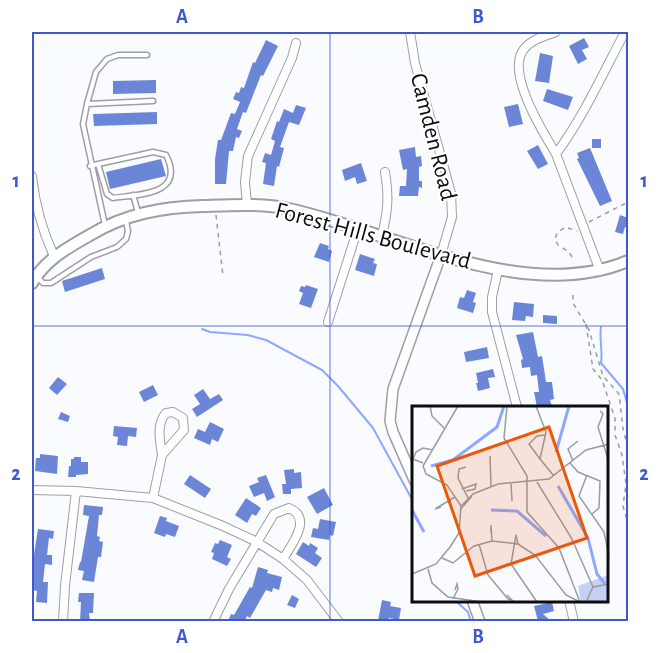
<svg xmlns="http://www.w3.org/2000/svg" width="660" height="653" viewBox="0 0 660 653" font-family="'Alegreya Sans',sans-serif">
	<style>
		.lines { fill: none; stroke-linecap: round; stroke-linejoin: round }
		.stream { stroke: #8da8fd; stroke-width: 2 }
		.building { fill: #6c86d7 }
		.service-casing { stroke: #9d9fa4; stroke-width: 7 }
		.minor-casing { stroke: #9d9fa4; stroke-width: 10 }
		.tertiary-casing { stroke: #9d9fa4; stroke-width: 12 }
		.secondary-casing { stroke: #9d9fa4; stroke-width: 14 }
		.path { stroke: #9b9da0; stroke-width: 1.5; stroke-dasharray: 4.5 4.5; stroke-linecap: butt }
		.service { stroke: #fff; stroke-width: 4 }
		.minor { stroke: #fff; stroke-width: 8 }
		.tertiary { stroke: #fff; stroke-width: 9 }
		.secondary { stroke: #fff; stroke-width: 10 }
		.grid { fill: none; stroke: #3f59cc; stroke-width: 1.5; stroke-opacity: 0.55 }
		.labels { text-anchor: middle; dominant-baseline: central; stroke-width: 4.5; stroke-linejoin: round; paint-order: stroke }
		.street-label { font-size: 24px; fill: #0c0d0e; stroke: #fff }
		.inset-river { fill: none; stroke: #8da8fd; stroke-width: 3 }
		.inset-road { fill: none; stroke: #9a9c9f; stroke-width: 1.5 }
		.view { fill: #e8590c; fill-opacity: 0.15; stroke: #e8590c; stroke-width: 3 }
		.inset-edge { fill: none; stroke: #0c0d0e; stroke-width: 3 }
		.neatline { fill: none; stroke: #3f59cc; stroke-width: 2 }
		.grid-label { font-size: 20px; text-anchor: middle; font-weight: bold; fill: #3f59cc }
	</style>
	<rect width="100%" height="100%" fill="#f9fbff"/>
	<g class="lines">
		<!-- stream -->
		<path class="stream" d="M601 327C599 339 603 351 601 363L623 389 627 403 628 429
			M202 329 210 332 248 335 266 340 322 370 338 386 373 428 414 503
			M458 600V603L468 612 471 622"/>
	</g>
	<!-- building -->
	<path class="building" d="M584 38 589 47 582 50 587 59 578 64 569 46Z
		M266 40 278 46 263 76 261 75 246 113 243 112 237 129 242 131 239 138 236 137 233 151H229L226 184H215V159L218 140H221L231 113 235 114 240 102 233 99 236 92 239 93 241 87 244 88 253 62 255 63Z
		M540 53 553 56 549 83 535 81Z
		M156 80V93L113 94V81Z
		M547 89 573 97 568 110 543 101Z
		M518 104 523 124 509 127 504 107Z
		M296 105 306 108 299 125 289 122 280 147 284 148 279 167 277 166 274 186 263 184 266 163 262 162 265 153 271 155 275 141 271 139 277 121 279 122 284 109 293 113Z
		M157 112V124L94 126 93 114Z
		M592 139H601V148H592Z
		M538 145 548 164 538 169 527 151Z
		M415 147 416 157 421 156 422 166 419 167V181H422V188L419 187 418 196H399L400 186H406L407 169 403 170 399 150Z
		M590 148 612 201 600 206 577 159 579 158 577 153Z
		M161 159 166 176 110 189 106 172Z
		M361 163 367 181 357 184 355 177 345 181 342 170Z
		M620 215 628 218V228L625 227 623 234 615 232Z
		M320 243 329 246 328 249 332 251 329 262 314 257Z
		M360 254 375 259 373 263 377 264 374 276 355 270Z
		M102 268 105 279 65 292 62 281Z
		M306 285 318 289 311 308 299 304 303 293 299 291 301 286 305 287Z
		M467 290 476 293 473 302 476 303 473 313 457 308 460 297 464 298Z
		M514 302 534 304 533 317 526 316 525 321 512 320Z
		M543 315 557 316V324L543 323Z
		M533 332 538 357 542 356 546 382H552L554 399 550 400 552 407H537L534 392H539L537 375 531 376 530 367 522 368 521 360 523 359 516 335Z
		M487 347 489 358 466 362 464 352Z
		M493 369 495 377 488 378 490 388 478 391 476 383H478L476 373Z
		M58 377 67 384 57 395 49 388Z
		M153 385 158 395 144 402 139 392Z
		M203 389 210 399 219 394 223 400 197 417 192 409 200 404 194 395Z
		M61 412 70 416 68 422 58 419Z
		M210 422 224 429 218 442 212 439 210 445 194 438 198 429 205 432Z
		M114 426 137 428 136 437 128 436 127 446 117 445 118 437 113 436Z
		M40 454 58 456 57 474 35 471 36 458H40Z
		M74 457H81V462H88V474L76 475V477H68L69 466H71V459H74Z
		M294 469V473L301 472 302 488 291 489V494H283L282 484H286L284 470Z
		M190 475 211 489 205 498 184 484Z
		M266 475 275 497 267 501 264 493 254 497 249 486 259 482 257 478Z
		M324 488 333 505 317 514 307 497Z
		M246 498 261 508 256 516 252 514 247 523 235 515Z
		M84 505 103 507 102 515H99L97 536 100 537 99 541 103 542 101 557H98L94 582 82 580 84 571 78 570 80 562H81L89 516 83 515Z
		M160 516 167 518 166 521 179 526 175 537 166 534 165 537 154 533Z
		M320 519 336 522 333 536 330 535 329 540 311 537 313 528 318 529Z
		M38 529 54 531 53 539 49 538 47 555H52V565L45 564 43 582H48L47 603 36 602 37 591 32 590V567Z
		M220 540 232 545 227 557 231 559 227 566 212 559 214 553 211 552 215 543 218 544Z
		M303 542 309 546 310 543 318 548 315 553 322 558 316 567 296 554Z
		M258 567 268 570 267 573 282 577 279 590 273 588 272 592 266 590 250 618 247 616 245 621H228L231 614 234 615 250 587 252 588Z
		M79 593H94L93 613H89L90 621H80L81 602H78Z
		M292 595 299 599 295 608 287 605Z
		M382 600 391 602 390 606 401 608 399 620 389 618 388 621H378Z
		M552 602 554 611 543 614 551 621H538L534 606Z"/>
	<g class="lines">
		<!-- service casing -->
		<g class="service-casing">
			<path id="service" d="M87 104 153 101
				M90 166 98 164 153 152 166 155C186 195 140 194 113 198L107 194 98 164
				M133 195 138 212
				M105 225 83 124 87 104 96 72 107 59 118 55H147
				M37 277 43 283H51L91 257 117 247 126 239 128 231 126 221"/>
		</g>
		<!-- minor casing -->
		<g class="minor-casing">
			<path id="minor" d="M410 32 415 63 451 193 452 217 441 255
				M556 154C543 132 505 72 524 49 532 39 545 36 556 32
				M32 176C35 205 42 230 54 256
				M247 205 245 182 248 156 292 58 296 43
				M382 235C388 211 389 197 385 172
				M498 270 492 297V312L517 407
				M600 271 556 154C584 116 603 73 625 32
				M328 322 358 228
				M32 490 76 491 153 498 223 526 257 542 283 559 307 580 339 622
				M153 498 162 455 184 430 183 418 173 412 166 413C156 424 160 441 162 455
				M569 600 574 622
				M63 622 65 586 76 491
				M213 622 229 589 274 514 289 508C313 518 292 544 283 559"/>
		</g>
		<!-- tertiary casing -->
		<g class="tertiary-casing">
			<path id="tertiary" d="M414 480 393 432 390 421 393 389 441 255
				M472 600 480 622"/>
		</g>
		<!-- secondary casing -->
		<g class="secondary-casing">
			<path id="secondary" d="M32 283C45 260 67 248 90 235 125 214 162 207 203 206 231 205 261 203 289 209 393 232 524 305 628 261"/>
		</g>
		<!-- path -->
		<path class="path" d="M216 215 223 276
			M589 222 628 202
			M572 257 569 252 558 245 555 239 557 233 565 227 577 231
			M573 295V303L589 330 603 376 619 394 623 429 628 448
			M586 324 593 369 602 380 615 418V435L622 455 626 484 623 506 628 524"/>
		<!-- service -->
		<use href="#service" class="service"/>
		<!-- minor -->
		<use href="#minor" class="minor"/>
		<!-- tertiary -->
		<use href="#tertiary" class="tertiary"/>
		<!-- secondary -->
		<use href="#secondary" class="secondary"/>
	</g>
	<!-- grid -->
	<path class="grid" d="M330 32V622M32 326H628"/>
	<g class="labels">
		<!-- street labels -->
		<g class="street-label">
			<text transform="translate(433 137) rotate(76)">Camden Road</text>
			<text transform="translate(373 236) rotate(15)">Forest Hills Boulevard</text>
		</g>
	</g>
	<!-- overview -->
	<g transform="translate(412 406)">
		<rect width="196" height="196" fill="#f9fbff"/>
		<path d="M196 169V196H169L166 180Z" fill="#c4d1f5"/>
		<path class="inset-river" d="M144 46 157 0M19 60 41 54 85 21 92 0M146 80 176 132 185 168 193 178M0 104 12 126M79 104 105 105 134 130"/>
		<path class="inset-road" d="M18 0 20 10 32 22M46 0 11 60 14 68 35 79 49 100M95 0 92 32 115 70V106L147 142 168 196M124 0 134 26 128 53 142 70M188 5 191 8 186 21 196 53M78 50 79 80M128 53 117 38 125 30 133 29M161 55 156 43 166 35M11 57 1 53 4 46 11 42 21 44M158 57 166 66 188 75 187 102 180 108M54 61 47 63 46 72 56 92M175 69 167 90 192 126 197 150M125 76 160 133 181 181M99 77 100 95M50 83 64 78 63 83 54 85M29 101 23 103 43 91M48 104 60 90M79 127V119L80 135M67 138 76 169 96 193 100 194 95 189M106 138 104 129 99 158 125 196M30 152 41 157 62 140 80 135 106 138 123 149 154 189 168 196M16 163 20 177 36 191 70 196M0 168 24 158 38 141 47 127 49 100 61 88 86 78 137 73 174 44 197 38M41 193 46 183 45 178 43 184M174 196 181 181 197 178"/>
		<path class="view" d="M137 21 175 132 63 170 25 60Z"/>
		<rect width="196" height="196" class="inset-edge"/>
	</g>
	<!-- border -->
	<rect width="660" height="653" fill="none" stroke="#ffffff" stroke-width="66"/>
	<rect x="33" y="33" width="594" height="587" class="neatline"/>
	<g class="grid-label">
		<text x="182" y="23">A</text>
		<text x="478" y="23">B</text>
		<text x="16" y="187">1</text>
		<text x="644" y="187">1</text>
		<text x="16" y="480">2</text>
		<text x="644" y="480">2</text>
		<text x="182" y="643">A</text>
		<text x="478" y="643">B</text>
	</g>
</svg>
